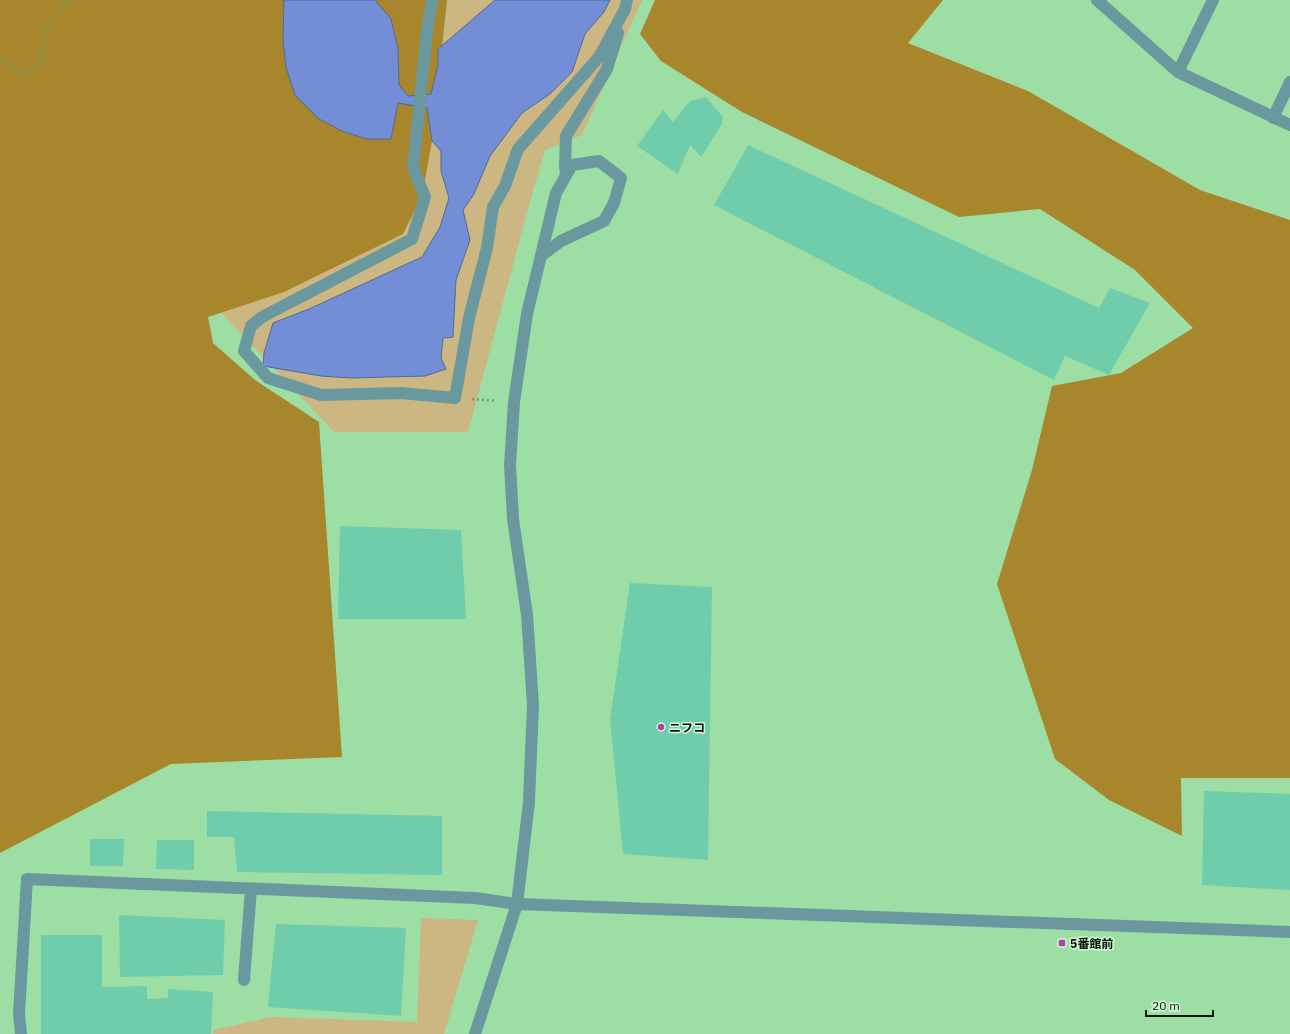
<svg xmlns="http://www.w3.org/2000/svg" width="1290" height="1034" viewBox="0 0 1290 1034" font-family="'IBM Plex Sans','Noto Sans JP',sans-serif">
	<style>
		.green { fill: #ccb682 }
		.forest { fill: #a8862c }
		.water { fill: #738ed7; stroke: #506a97 }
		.building { fill: #70cdab }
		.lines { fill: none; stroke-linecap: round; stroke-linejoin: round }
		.path { stroke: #6c9f72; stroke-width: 2.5; stroke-dasharray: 2 3; stroke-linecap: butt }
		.service { stroke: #6a989f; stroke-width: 12 }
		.minor { stroke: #6a989f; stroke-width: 12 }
		.tertiary { stroke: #6a989f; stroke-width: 12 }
		.poi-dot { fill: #a944a9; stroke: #d6f6d9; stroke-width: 1.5 }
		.labels { text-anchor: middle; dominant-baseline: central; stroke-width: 3; stroke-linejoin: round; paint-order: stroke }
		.poi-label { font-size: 12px; font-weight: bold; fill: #001603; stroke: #d6f6d9; text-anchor: start }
	</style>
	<rect width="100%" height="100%" fill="#9ddea5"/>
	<!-- green -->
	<path class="green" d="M253 0H642L582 135 545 150 531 198 468 432H334L215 306Z
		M421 918 478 920 444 1034H213V1030L271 1017 417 1022Z"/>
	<!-- forest -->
	<path class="forest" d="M0 0H447L432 141 422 196 403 234 284 292 208 317 213 343 255 380 319 422 342 757 171 764 0 853Z
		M655 0H943L908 43 1028 91 1200 190 1290 220V778H1181L1182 836 1109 800 1055 759 997 584 1032 470 1052 386 1121 373 1193 328 1135 270 1040 209 959 217 742 112 661 61 640 34Z"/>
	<!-- water -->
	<path class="water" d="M284 0H375L391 19 398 49 399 85 408 96 431 94 438 65V49L495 0H610L604 12 585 34 572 72 550 94 522 113 490 156 474 194 463 210 470 240 456 280 453 337 443 338 441 358 446 369 425 376 351 378 321 376 263 366 264 353 273 323 309 309 422 257 440 227 449 198 441 171V151L432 141 427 108 398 103 391 139H367L342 131 319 119 295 95 286 67 283 40Z"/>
	<!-- building -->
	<path class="building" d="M706 97 723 117 722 124 701 157 690 145 678 174 637 146 663 110 673 122 690 101Z
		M748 145 1099 308 1110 288 1150 303 1109 375 1065 356 1054 380 714 205Z
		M340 526 461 530 466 619H338Z
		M630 583 712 587 708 860 623 854 610 719Z
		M1204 791 1290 794V890L1202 885Z
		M207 811 442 816V875L237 872 234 837H207Z
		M90 839H124L123 866H90Z
		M157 840H194V870L156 869Z
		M119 915 225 920 223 975 120 977Z
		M276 924 406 928 401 1016 268 1007Z
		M41 935H102V987L147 986V999L168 998V989L213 992 211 1034H41Z"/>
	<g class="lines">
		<!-- path -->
		<path class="path" d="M0 59 28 74 41 62 47 29 66 2 74 0
			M472 399 497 401"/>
		<!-- service -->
		<path class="service" d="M432 0 427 31 413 168 425 197 412 239 262 317 251 326 244 351 268 378 321 395 401 393 455 398 469 318 487 248 493 207 505 186 518 149 599 57 625 9 627 0
			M566 175 565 166 566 136 607 69 618 33
			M244 980 251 889
			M21 1034 19 1014 27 879 475 898 517 904"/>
		<!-- minor -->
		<path class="minor" d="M1097 0 1178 72 1290 125
			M1178 72 1213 0
			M1273 118 1290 82"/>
		<!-- tertiary -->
		<path class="tertiary" d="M517 904 1290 932
			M475 1034 517 904 529 802 533 705 527 615 513 519 510 465 514 402 527 314 556 193 572 165 599 161 621 178 614 203 604 221 561 241 541 256"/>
	</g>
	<!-- markers -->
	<g class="poi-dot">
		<circle cx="661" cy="727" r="4"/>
		<rect x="1058" y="939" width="8" height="8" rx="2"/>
	</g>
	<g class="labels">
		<!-- poi labels -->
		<g class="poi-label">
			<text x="669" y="727">ニフコ</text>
			<text x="1070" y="943">5番館前</text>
		</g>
	</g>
	<!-- scale -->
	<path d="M1146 1010v6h67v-6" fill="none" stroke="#001603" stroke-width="2"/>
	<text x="1152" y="1010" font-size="12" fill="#001603" stroke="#d6f6d9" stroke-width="3" paint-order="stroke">20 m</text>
</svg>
